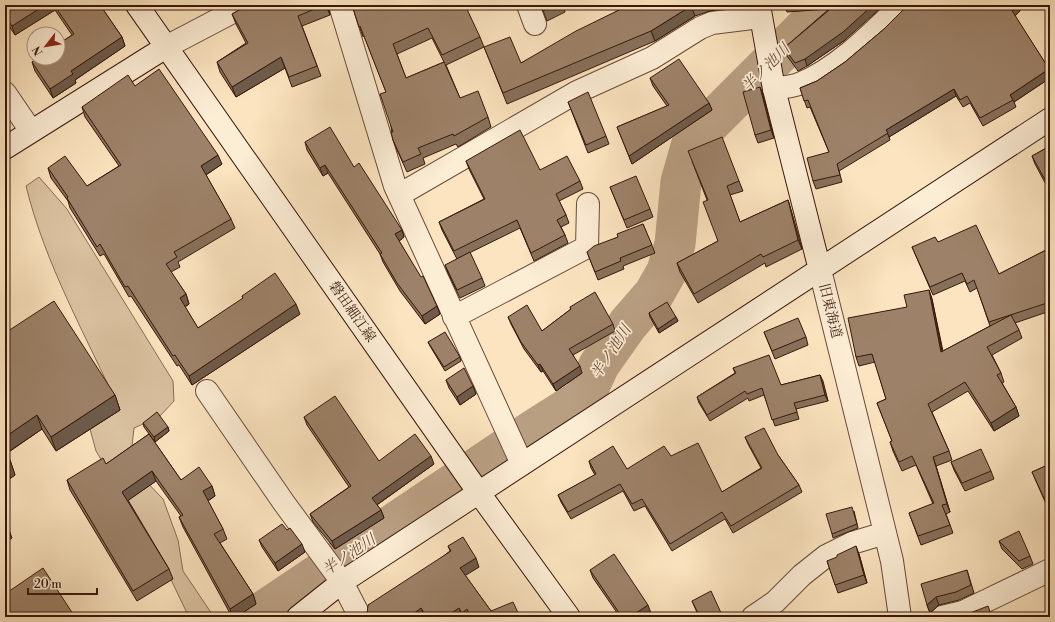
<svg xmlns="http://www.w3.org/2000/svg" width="1055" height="622" viewBox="0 0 1055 622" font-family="'Libre Bodoni','Noto Serif JP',serif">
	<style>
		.green { fill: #dac1a0; stroke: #896c56 }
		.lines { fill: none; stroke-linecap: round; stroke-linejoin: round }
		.river { stroke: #b99f82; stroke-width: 41 }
		.street-casing { stroke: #694b38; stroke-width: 24 }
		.secondary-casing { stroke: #38180b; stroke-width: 24 }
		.street { stroke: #fcedd5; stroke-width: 22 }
		.secondary { stroke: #fcedd5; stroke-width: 22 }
		.wall { fill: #87705a; stroke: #38180b; fill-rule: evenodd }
		.shaded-wall { fill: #6e5b4a; stroke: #38180b }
		.building { fill: #9d8269; stroke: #38180b }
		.labels { text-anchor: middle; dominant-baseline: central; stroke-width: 3.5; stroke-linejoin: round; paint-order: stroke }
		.street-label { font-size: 14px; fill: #38180b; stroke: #fcedd5 }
		.water-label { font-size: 15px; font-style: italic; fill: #6c4e3b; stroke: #fcedd5 }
	</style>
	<rect width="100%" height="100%" fill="#fbe4bf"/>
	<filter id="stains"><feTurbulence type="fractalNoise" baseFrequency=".005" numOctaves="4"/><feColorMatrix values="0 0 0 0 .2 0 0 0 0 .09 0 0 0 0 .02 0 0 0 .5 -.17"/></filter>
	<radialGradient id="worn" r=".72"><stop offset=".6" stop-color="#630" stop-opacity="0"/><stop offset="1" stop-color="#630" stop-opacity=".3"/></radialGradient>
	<!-- green -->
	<path class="green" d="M39 177 67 209 173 381 174 401 159 417 134 428 131 455 140 475 163 499 178 540 183 571 214 617H192L187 613 162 561 96 451 90 429 120 410C86 336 45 264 26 186Z"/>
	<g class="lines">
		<!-- river -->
		<path class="river" d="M255 617 535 429 584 398 599 365 628 324 654 294 667 271 675 244 681 182 693 140 828 5"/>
		<!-- street casing -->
		<g class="street-casing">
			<path id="street" d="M340 5 395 186 522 464
				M528 5 535 24
				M166 47 246 5
				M774 89C782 87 791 87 799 84 837 69 872 33 901 5
				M5 93 31 131
				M399 195 577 92 652 58 700 28 712 23 760 17
				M820 270 892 561 900 617
				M454 317 587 247 588 204
				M207 391 284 503 342 582 360 617
				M753 617 775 602 802 575 826 556 852 543 885 533
				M942 617 963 612 1050 570"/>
		</g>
		<!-- secondary casing -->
		<g class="secondary-casing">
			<path id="secondary" d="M137 5 479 493 569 617
				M759 5 774 89 820 270
				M5 148 166 47
				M298 617 342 582 1050 119"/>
		</g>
		<!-- street -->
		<use href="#street" class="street"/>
		<!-- secondary -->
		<use href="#secondary" class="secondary"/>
	</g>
	<!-- wall -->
	<path class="wall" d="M5 5H100L122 37 125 46 75 80 76 83 53 98 35 71 32 62 72 35 55 10 15 35 5 20Z
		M248 5H328L330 15 302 26 321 76 292 87 285 68 236 97 220 72 217 62 246 43 236 24 232 14Z
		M352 5 480 37 484 47 446 65 460 98 488 117 491 127 458 147 456 144 423 158 425 164 407 172 397 150 393 140 386 92 364 36 363 37ZM432 38 444 62 406 78 397 54Z
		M541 5H563L565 12 547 21Z
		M617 5H739V6L710 11 695 16 655 41 507 104 484 47 521 63 619 10Z
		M784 5H834L845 40 807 66 798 71 787 56 784 48 829 9 787 12Z
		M908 5H1018L1020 11 1015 16 1049 69 1050 71V78L1014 102 1016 107 983 126 970 103 963 107 956 96 889 137 890 140 839 171 842 182 816 189 813 181 829 152 810 107 807 108 800 88 817 81 845 62 884 29Z
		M650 78 709 103 712 110 632 164 617 127 667 106 653 86Z
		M135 86 222 164 206 175 231 219 235 228 178 262 180 267 171 272 186 294 189 304 185 307 198 328 243 299 242 296 300 314 192 385 179 365 177 366 131 296 129 297 104 254 100 256 70 208 68 201 51 178 48 168 87 186 119 166 85 117 82 107Z
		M760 87 763 95 774 138 758 143 755 135Z
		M568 102 606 136 609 144 588 153Z
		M305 142 354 167 402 230 404 237 399 241 437 306 440 314 425 324 400 291 383 262 380 254 328 173 323 176 307 150Z
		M1050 146V192L1035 164 1032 156Z
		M466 161 540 170 580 181 583 189 559 201 566 215 569 223 561 227 565 235 568 243 534 261 520 228 457 259 442 230 439 222 484 199 469 169Z
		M692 161 739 181 743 191 730 195 740 222 788 200 791 210 802 249 766 267 765 263 698 303 680 272 677 263 718 241 707 200Z
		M610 187 650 209 653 217 627 228Z
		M643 224 655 253 623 266 624 269 598 280 587 252 618 237Z
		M938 242 999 274 1050 248V311L1015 323 1019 330 1022 338 992 355 1001 373 1004 382 1002 383 1016 407 1019 416 994 431 968 391 932 412 949 451 952 460 936 466 950 512 946 514 953 533 921 545 909 513 933 504 916 465 902 471 893 451 890 442 892 441 877 403 886 399 875 362 859 366 856 357 907 307 929 290 932 299 943 351 990 326 977 288 970 292 965 281 933 295 912 247Z
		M445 265 482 278 485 286 460 298 448 273Z
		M570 307 613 324 615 331 573 355 582 373 556 391 543 371 541 372 524 349 511 324 508 317 542 331 571 309Z
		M649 313 676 317 678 321 659 333 650 317Z
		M764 332 806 337 808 345 775 359Z
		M5 333 115 395 120 410 56 451 42 429 6 454 10 460 15 475 5 482Z
		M428 342 460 357 461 361 445 371 430 346Z
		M733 368 781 385 820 375 828 401 796 409 799 419 775 426 764 395 749 401 748 398 710 421 699 403 697 397 735 373Z
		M446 380 473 386 476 394 460 405 449 388Z
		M304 417 379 461 434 464 377 505 381 510 384 518 335 549 313 522 310 514 349 487 307 425Z
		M143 423 168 427 169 431 155 442 144 427Z
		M149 434 181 480 212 486 215 496 208 501 223 529 227 539 220 543 253 594 256 604 236 617H232L183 527 179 517 181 516 156 481 128 500 169 569 173 579 137 601 70 490 67 480 106 464Z
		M745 437 778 455 799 485 802 492 733 533 725 519 672 551 645 506 634 511 623 491 571 519 561 502 558 495 595 475 591 468 589 461 627 469 671 456 722 492 761 468 748 444Z
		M951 462 991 471 994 479 965 491 954 470Z
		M1050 464V513L1032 472Z
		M854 511 858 528 833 538 832 534Z
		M259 540 305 552 278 571 262 547Z
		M999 541 1030 556 1033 564 1022 569 1002 549Z
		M448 546 479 567 465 575 491 611 520 617H365L450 551Z
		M859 554 867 583 838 593 827 561Z
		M590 570 651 613 645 617H620L593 578Z
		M967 570 974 593 959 600 939 605 930 613 927 605Z
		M692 601 722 615 723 617H699Z"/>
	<!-- shaded-wall -->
	<path class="shaded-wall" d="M45 5H53L55 10 15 35 12 26Z
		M326 5H328L330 15Z
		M873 5H884L845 40 807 66 805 59Z
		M1016 5H1018L1020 11 1014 17 1011 9Z
		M691 6 695 16 655 41 651 31Z
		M122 37 125 46 75 80 76 83 53 98 50 89 71 71Z
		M281 57 285 68 236 97 232 87Z
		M1049 69 1050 71V78L1014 102 1010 95Z
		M760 87 763 95 774 138 771 130Z
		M954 89 956 96 889 137 886 130Z
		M709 103 712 110 632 164 629 156Z
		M218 155 222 164 204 176 201 166Z
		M325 165 328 173 323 176 320 168Z
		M788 200 791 210 802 249 798 240Z
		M402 230 404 237 398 242 395 234Z
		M929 290 932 299 944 361 941 352Z
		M186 294 189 304 183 308 180 298Z
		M296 304 300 314 192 385 189 376Z
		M437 306 440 314 425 324 422 316Z
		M676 317 678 321 659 333 658 329Z
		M540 364 543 371 541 372 538 365Z
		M580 366 582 373 556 391 553 384Z
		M820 375 823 381 828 401 825 395Z
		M473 386 476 394 460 405 457 397Z
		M115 395 120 410 56 451 51 437Z
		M1016 407 1019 416 994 431 991 423Z
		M37 415 42 429 5 454V437Z
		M168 427 169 431 155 442 154 437Z
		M431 456 434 464 375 506 372 498Z
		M933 457 936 466 950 512 947 504Z
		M10 460 15 475 5 482V464Z
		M152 471 156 481 126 502 122 492Z
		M212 486 215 496 207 501 203 491Z
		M381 510 384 518 335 549 332 541Z
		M7 524 12 538 5 543V525Z
		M302 544 305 552 278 571 275 563Z
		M856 546 859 554 867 583 864 575Z
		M476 558 479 567 463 577 460 568Z
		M253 594 256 604 236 617H233L230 609Z
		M936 597 939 605 930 613 927 605Z
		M648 605 651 613 645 617H630Z
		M421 608 425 617H409Z
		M459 608 462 617H445Z
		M467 609 470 617H464L462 613Z"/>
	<!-- building -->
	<path class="building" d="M5 5H45L12 26 5 16Z
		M54 5H100L122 37 71 71 73 74 50 89 32 62 37 58H58V44L74 34Z
		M248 5H324L298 16 317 66 289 77 281 57 232 87 217 62 248 43 232 14Z
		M352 5H465L480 37 442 55 428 28 393 44 406 78 444 62 460 98 478 91 488 117 454 136 453 134 418 148 421 154 403 162 393 140 391 132H393L380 94 386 92 360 26 359 27Z
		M541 5H555L543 11Z
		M617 5H695L691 6 651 31 503 93 484 47 510 37 521 63 576 31 619 10Z
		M835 5H873L843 32 805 59 795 63 784 48Z
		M908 5H1016L1011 9 1049 69 1010 95 1013 100 980 118 967 96 960 100 954 89 886 130 888 133 837 164 840 175 813 181 807 158 829 152 808 100 804 101 800 88 817 81 845 62 884 29Z
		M679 59 709 103 629 156 617 127 669 105 650 78Z
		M159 69 218 155 201 166 231 219 174 252 177 257 166 264 186 294 180 298 198 328 243 298 242 296 275 273 296 304 189 376 175 355 173 356 128 286 125 287 100 244 97 247 67 198 68 197 48 168 65 156 87 186 121 165 82 107 128 75 135 86Z
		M760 87 771 130 755 135 743 92Z
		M588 92 606 136 586 145 568 102Z
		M330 127 354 167 359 163 402 230 395 234 421 277 423 276 437 306 422 316 397 283 380 254 382 253 325 165 320 168 305 142Z
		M520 130 540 170 567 156 580 181 556 194 566 215 557 220 565 235 531 253 517 220 454 251 439 222 485 199 466 161Z
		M722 137 739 181 727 186 740 222 788 200 798 240 763 257 761 254 694 294 677 263 718 241 703 202 708 200 688 151Z
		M1050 146V189L1032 156Z
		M636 176 650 209 624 220 610 187Z
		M643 224 652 245 620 258 621 261 595 272 587 252 594 246 618 237 617 234Z
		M976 225 999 274 1050 248V302L989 322 974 280 967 284 962 273 930 287 912 247 935 237 938 242Z
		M470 252 482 278 457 290 445 265Z
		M929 290 941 352 1011 315 1019 330 987 347 1001 373 997 375 1016 407 991 423 965 382 928 404 949 451 933 457 947 504 942 505 950 525 918 536 909 513 934 503 912 456 899 462 890 442 892 441 877 403 886 399 872 354 856 357 848 318 907 307 904 295Z
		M595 292 613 324 569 349 580 366 553 384 540 364 538 365 521 342 508 317 527 305 542 331 571 309 570 307Z
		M54 301 115 395 51 437 37 415 5 437V333Z
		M667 302 676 317 658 329 649 313Z
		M798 318 806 337 772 351 764 332Z
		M445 332 460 357 444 367 428 342Z
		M769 355 781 385 820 375 825 395 794 403 797 412 772 420 762 388 747 394 745 391 707 415 697 397 736 373 733 368Z
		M464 368 473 386 457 397 446 380Z
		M335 396 379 461 415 434 431 456 372 498 381 510 332 541 310 514 351 486 304 417Z
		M157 412 168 427 154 437 143 423Z
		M764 428 778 455 799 485 731 526 722 512 670 544 642 499 632 504 620 484 568 512 558 495 596 474 589 461 613 446 627 469 664 446 671 456 698 443 722 492 762 468 745 437Z
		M149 434 181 480 199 467 212 486 203 491 223 529 214 534 253 594 230 609 179 517 183 515 152 471 122 492 169 569 133 591 67 480 103 458 106 464Z
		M981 449 991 471 962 483 951 462Z
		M5 453 10 460 5 464Z
		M1050 464V511L1032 472Z
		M852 507 857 524 832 534 826 514Z
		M282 524 287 530 290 528 302 544 275 563 259 540Z
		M1019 531 1030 556 1019 561 999 541Z
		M463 537 476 558 460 568 491 611 513 602 520 617H471L467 609 462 613 459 608 445 617H427L421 608 409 617H365L367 614 368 605 451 551 448 546Z
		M856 546 864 575 835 585 827 561 837 557V555Z
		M614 554 648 605 630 617H622L590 570Z
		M43 568 75 617H5V594Z
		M967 570 971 585 956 592 936 597 927 605 921 584Z
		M711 591 722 615 717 617H700L692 601Z
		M988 606 992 617H960Z
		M345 612 349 617H339Z
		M845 613 846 617H828Z"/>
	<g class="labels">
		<!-- street labels -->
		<g class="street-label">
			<text transform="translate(830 311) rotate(76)">旧東海道</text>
			<text transform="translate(352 312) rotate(55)">磐田細江線</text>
		</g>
		<!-- water labels -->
		<g class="water-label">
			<text transform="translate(766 68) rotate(-45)">半ノ池川</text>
			<text transform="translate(611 352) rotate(-57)">半ノ池川</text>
			<text transform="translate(349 555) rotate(-34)">半ノ池川</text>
		</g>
	</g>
	<!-- margin -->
	<rect width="1055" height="622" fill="none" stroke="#fbe4bf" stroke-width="20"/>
	<rect x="6" y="6" width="1043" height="610" fill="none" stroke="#38180b" stroke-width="2"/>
	<rect x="10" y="10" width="1035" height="602" fill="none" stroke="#38180b"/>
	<!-- north arrow -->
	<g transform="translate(46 46) rotate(239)"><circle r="19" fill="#fcedd5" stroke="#ae9884"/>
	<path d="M0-3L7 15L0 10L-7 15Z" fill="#8f2418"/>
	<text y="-6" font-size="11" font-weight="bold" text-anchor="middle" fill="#38180b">N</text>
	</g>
	<!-- scale -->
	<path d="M28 588v6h69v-6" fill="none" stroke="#38180b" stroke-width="2"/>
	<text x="34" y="588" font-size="12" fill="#38180b" stroke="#fcedd5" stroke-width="3" paint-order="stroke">20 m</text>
	<rect width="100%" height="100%" filter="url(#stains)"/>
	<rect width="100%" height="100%" fill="url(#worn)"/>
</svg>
